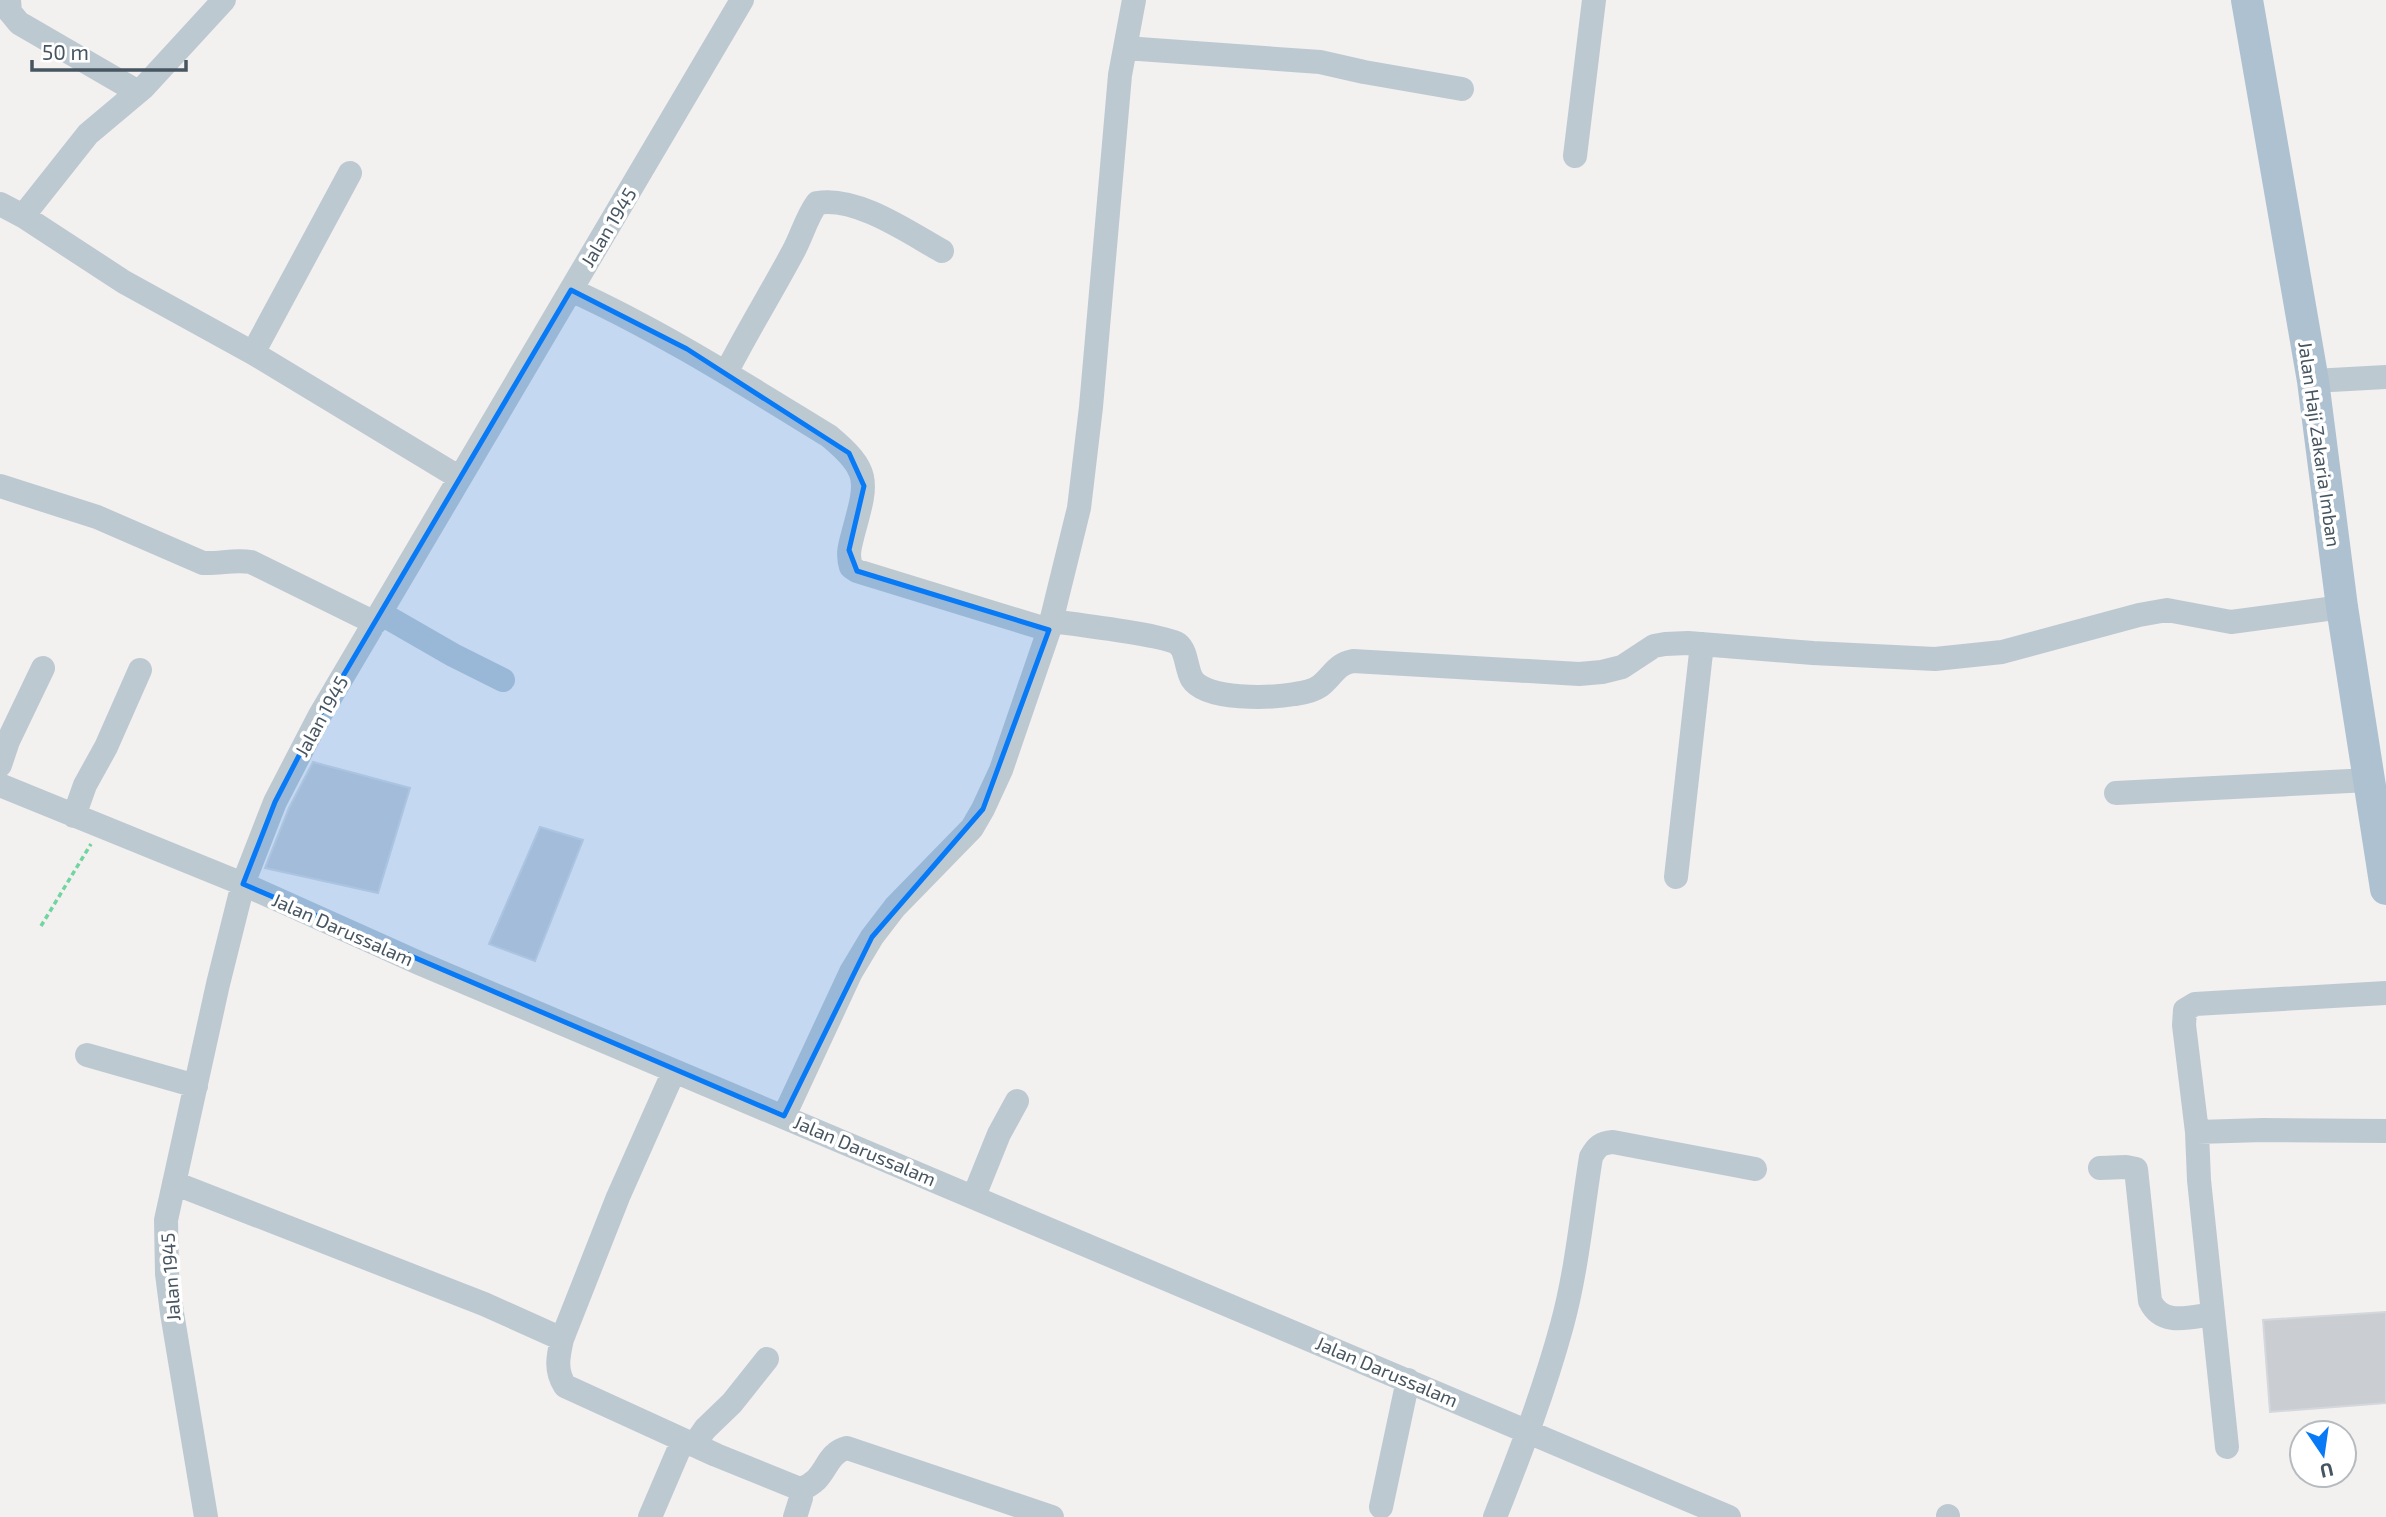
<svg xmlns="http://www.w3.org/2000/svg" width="2386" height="1517" viewBox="0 0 2386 1517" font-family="'Exo 2',sans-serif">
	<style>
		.building { fill: #caced3; stroke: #d4d7dc; stroke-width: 2 }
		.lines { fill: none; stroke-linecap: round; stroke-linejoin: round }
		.path { stroke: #70d59f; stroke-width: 3.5; stroke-dasharray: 5 3.5; stroke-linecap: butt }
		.minor { stroke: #bdc9d1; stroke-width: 24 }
		.major { stroke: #aec1d1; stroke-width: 32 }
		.marked { fill: #097af5; fill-opacity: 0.2; stroke: #097af5; stroke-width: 5; stroke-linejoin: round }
		.labels { text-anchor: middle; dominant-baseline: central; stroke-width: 7; stroke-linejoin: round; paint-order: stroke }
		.street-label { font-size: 19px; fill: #465560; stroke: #fff }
	</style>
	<rect width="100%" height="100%" fill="#f3f0f0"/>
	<!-- building -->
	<path class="building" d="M313 762 410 788 378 893 265 868 289 808Z
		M540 827 583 840 535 961 489 944Z
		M2386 1312V1403L2270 1412 2263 1320Z"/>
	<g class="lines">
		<!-- path -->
		<path class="path" d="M41 926 91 844"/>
		<!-- minor -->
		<path class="minor" d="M9 0 10 12 19 23 138 92
			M1125 48 1320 62 1364 72 1462 89
			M1575 156 1594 0
			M0 204 23 216 124 282 253 353 460 478
			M23 216 88 134 144 87 224 0
			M571 290C661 331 744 384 829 436 872 472 867 482 853 534 850 546 847 554 851 567L857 571 1049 630
			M253 353 350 173
			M726 373C747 332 771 293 793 252 802 236 806 218 817 203 857 196 908 232 942 251
			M2313 381 2386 377
			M0 486 97 517 203 563C220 564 234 559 251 562L375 623
			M380 613 453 655 503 680
			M1051 621C1072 624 1166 635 1178 644 1187 651 1186 669 1192 679 1206 701 1271 698 1295 694 1303 693 1313 691 1320 686 1333 676 1336 664 1353 661L1579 674 1602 672 1622 667 1654 646 1665 644 1688 643 1813 653 1935 659 2002 652 2139 615 2167 610 2231 622 2342 607
			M0 765 8 741 43 668
			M0 785 243 884 419 963 1729 1517
			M2116 793 2369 780
			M74 816 85 785 106 747 140 670
			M1676 877 1702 644
			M87 1055 196 1086
			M784 1116 851 972 872 937 895 907 972 828 983 809 1001 770 1049 630 1079 508 1091 407 1120 75 1134 0
			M2197 1132 2184 1025 2185 1010 2195 1004 2386 993
			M2100 1168 2126 1167 2136 1169 2150 1301C2162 1327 2190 1317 2213 1314
			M174 1183 484 1304 562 1339 618 1197 674 1071
			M974 1196 999 1134 1017 1101
			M562 1339C558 1357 555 1370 565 1386L716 1455 800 1489C828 1481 823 1454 847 1448L1052 1517
			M694 1445 705 1429 732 1403 767 1359
			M2227 1447 2199 1180 2197 1132 2263 1130 2386 1131
			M1381 1507 1408 1380
			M206 1517 172 1313 167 1274 166 1220 218 984 243 884 275 802 320 715 742 0
			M650 1517 683 1440
			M795 1517 801 1498 800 1489
			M1495 1517C1520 1454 1544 1391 1562 1325 1577 1270 1582 1212 1591 1157 1597 1146 1601 1143 1613 1142L1755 1169
			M1948 1517V1516"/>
		<!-- major -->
		<path class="major" d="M2247 0 2313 381 2342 607 2386 889"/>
	</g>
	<!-- marked area -->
	<path class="marked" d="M571 290 687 349 849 453 864 486 849 550 857 571 1049 630 983 809 872 937 784 1116 243 884 275 802 320 715Z"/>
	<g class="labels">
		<!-- street labels -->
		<g class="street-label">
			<text transform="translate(608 227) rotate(-59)">Jalan 1945</text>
			<text transform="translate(2320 444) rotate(82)">Jalan Haji Zakaria Imban</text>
			<text transform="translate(321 716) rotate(-61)">Jalan 1945</text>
			<text transform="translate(343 929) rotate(24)">Jalan Darussalam</text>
			<text transform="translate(865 1150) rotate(23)">Jalan Darussalam</text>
			<text transform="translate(170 1277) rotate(-94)">Jalan 1945</text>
			<text transform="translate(1387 1371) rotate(23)">Jalan Darussalam</text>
		</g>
	</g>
	<!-- north arrow -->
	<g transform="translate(2323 1454) rotate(167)"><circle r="33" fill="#ffffff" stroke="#b5bbbf" stroke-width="2"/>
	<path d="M0-5L12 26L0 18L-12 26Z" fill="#097af5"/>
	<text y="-10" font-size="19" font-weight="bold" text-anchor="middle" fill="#465560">U</text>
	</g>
	<!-- scale -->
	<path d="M32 60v10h154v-10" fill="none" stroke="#465560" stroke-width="3.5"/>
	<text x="42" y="60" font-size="21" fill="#465560" stroke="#ffffff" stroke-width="5" paint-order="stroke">50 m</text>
</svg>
